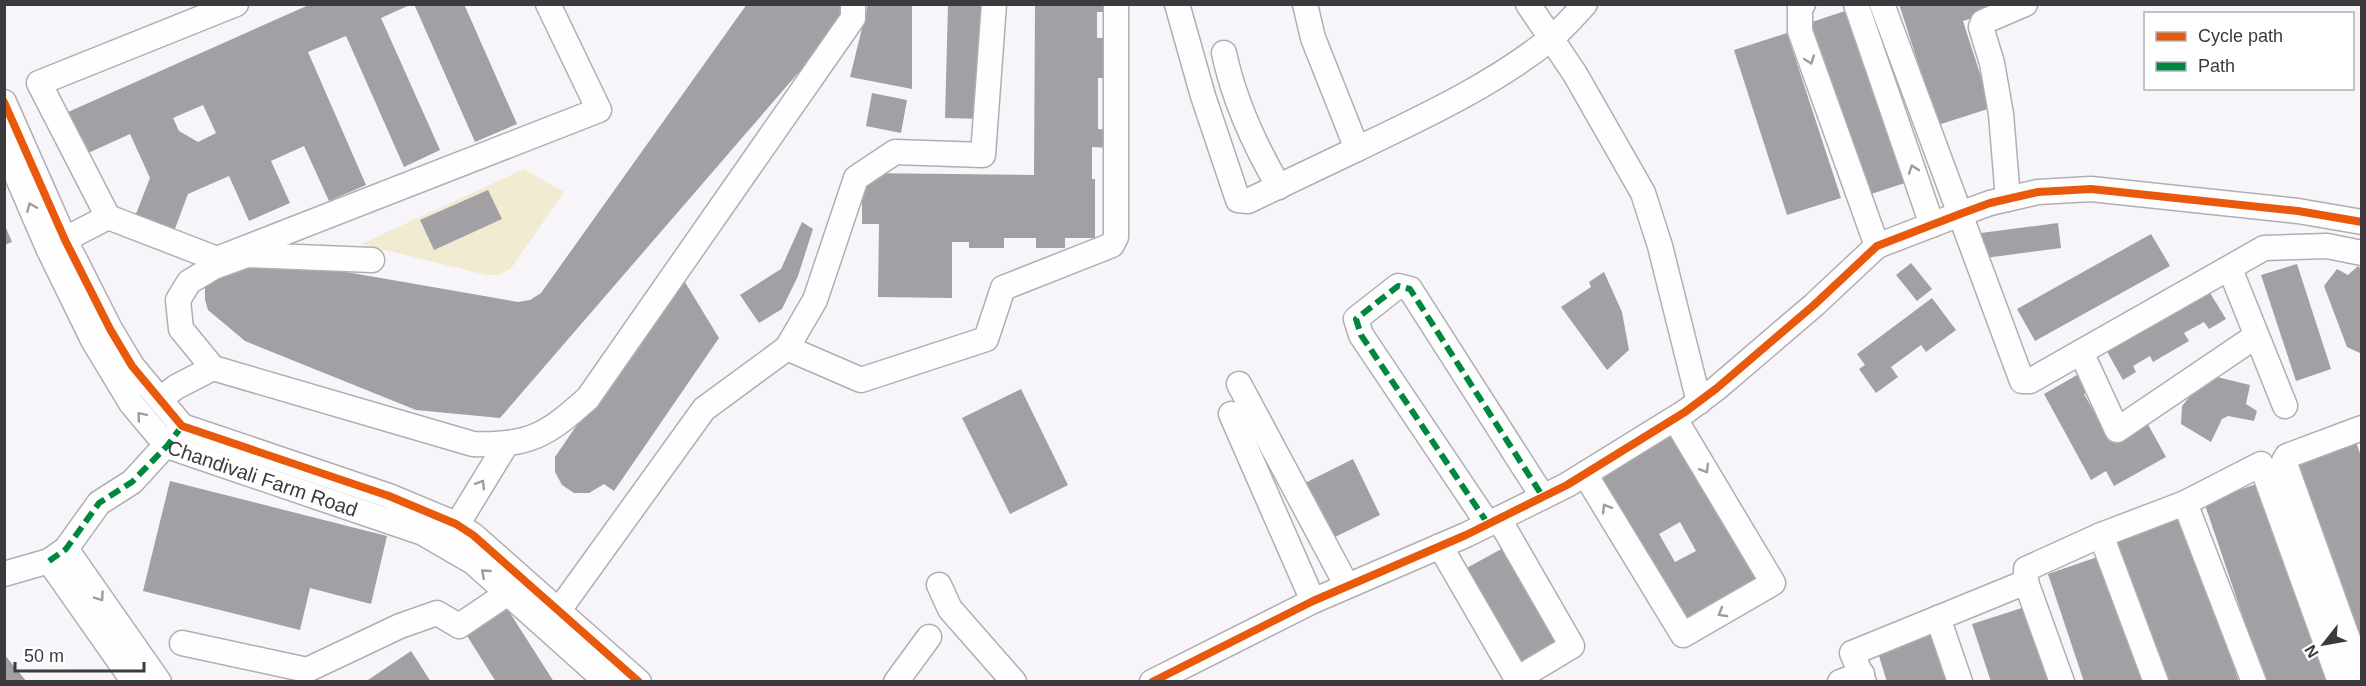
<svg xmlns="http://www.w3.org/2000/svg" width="2366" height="686" viewBox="0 0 2366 686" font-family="Helvetica,sans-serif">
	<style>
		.green { fill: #f1ebd2 }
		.building { fill: #a2a0a4; fill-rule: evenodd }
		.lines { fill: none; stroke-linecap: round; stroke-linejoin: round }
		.minor-casing { stroke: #b0aeb2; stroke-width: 27 }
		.minor { stroke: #fefefe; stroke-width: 24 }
		.quiet { stroke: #00873e; stroke-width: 6; stroke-dasharray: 12 6; stroke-linecap: butt }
		.cycleway-casing { stroke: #fff; stroke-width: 11 }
		.cycleway { stroke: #e8590c; stroke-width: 8 }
		.oneway { stroke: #9d9c9e }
		.labels { text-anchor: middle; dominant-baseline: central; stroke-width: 6; stroke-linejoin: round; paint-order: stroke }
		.street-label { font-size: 20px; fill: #3c393f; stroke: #fff }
	</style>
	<rect width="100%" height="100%" fill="#f8f5fa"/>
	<!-- green -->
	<path class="green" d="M524 169 564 192 512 267 500 275H486L361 244Z"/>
	<!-- building -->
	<path class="building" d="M311 4H412L381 18 440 150 404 167 346 36 308 52 366 185 329 201 304 146 271 161 290 203 249 221 229 176 188 194 173 234 134 219 150 178 130 134 86 154 68 112ZM203 105 216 133 198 142 179 131 173 118Z
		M414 4H464L517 124 475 142Z
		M747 4H841L843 21 500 418 416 410 245 341 208 310 205 300V286L211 276 260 257 518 302 530 300 541 293Z
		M868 4H912V89L850 77Z
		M948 4H985L982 119 945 118Z
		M1035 4H1109V12H1097V38H1107L1106 78H1098V129L1111 130V148L1092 147V179H1095V238H1065V248H1036V238H1004V248H969V242H952V298L878 297 879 224H862V173L1034 175Z
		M1899 4H2016L1963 21 1991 108 1938 125Z
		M1854 8 1911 181 1865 196 1809 23Z
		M1787 33 1841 198 1787 215 1734 50Z
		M872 93 907 100 901 133 866 126Z
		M488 190 502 219 434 250 420 220Z
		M802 222 813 229 798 276 782 309 759 323 740 295 781 269Z
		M4 223 12 242 4 245Z
		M2058 223 2061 248 1985 258 1981 233Z
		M2151 234 2170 266 2035 341 2017 309Z
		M1911 263 1932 289 1917 301 1896 275Z
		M2297 264 2331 369 2296 381 2261 275Z
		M2358 266 2362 270V354L2347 347 2324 286 2337 269 2348 275Z
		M1604 272 1622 312 1629 350 1607 370 1561 307 1591 287 1589 282Z
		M680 274 719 338 614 491 604 484 589 493H574L562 485 555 472V457Z
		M2207 288 2226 319 2209 329 2204 322 2184 333 2189 341 2153 362 2150 356 2133 366 2136 372 2123 380 2105 348Z
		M1932 298 1956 330 1926 352 1921 345 1891 367 1898 377 1876 393 1859 369 1865 365 1857 354Z
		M2077 375 2087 392 2084 394 2093 410 2097 408 2100 414 2096 416 2110 441 2146 421 2166 457 2114 486 2106 471 2091 480 2044 394Z
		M2217 377 2250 385 2246 404 2257 411 2254 421 2228 416 2222 419 2211 442 2181 424 2182 406 2196 389Z
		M1021 389 1068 485 1010 514 962 418Z
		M1680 429 1767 578 1681 626 1600 474ZM1680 522 1696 551 1675 562 1659 534Z
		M2354 436 2362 459V661L2288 459Z
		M1353 459 1380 515 1333 538 1305 483Z
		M170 481 387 536 371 604 310 588 300 630 143 591Z
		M2265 481 2335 682H2265L2204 502Z
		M2182 511 2239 682H2164L2114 534Z
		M1505 547 1559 647 1517 669 1463 570Z
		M2106 554 2149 682H2084L2048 574Z
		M505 605 554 682H496L464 631Z
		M2028 606 2054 682H1991L1972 624Z
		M1931 628 1949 682H1887L1876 646Z
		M411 651 431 682H365Z
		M4 654 27 682H4Z"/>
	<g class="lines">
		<!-- minor casing -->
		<g class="minor-casing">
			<g id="minor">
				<path d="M236 4 39 83 108 217 217 259 599 110 548 4"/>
				<path d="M1177 4 1203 96 1238 200 1248 201 1357 149"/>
				<path d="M1305 4 1313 38 1357 149C1423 117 1491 86 1549 40 1562 30 1574 16 1585 4"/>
				<path d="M1528 4 1575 74 1643 193 1660 246 1699 402"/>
				<path d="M1803 4 1800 6V31L1877 246"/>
				<path d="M1856 4 1932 225"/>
				<path d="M1882 4 2022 381H2030L2264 248 2327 246 2362 253"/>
				<path d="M1224 53C1234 100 1255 146 1279 187"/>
				<path d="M4 102 65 240 110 329 132 366 182 426 389 496 456 524 473 535 639 682"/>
				<path id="s1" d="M4 146 48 248 93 340 131 403 167 446 423 533 473 562 607 682"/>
				<path d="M2008 199 2001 114 1992 63 1981 27 1983 22 2025 4"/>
				<path d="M52 246 108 217"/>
				<path d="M372 260 247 255 214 267 189 282 178 300 181 329 213 368 473 444C530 446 547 435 588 398L853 18V4"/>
				<path d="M2230 269 2285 406"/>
				<path d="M787 348 861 380 986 339 1003 288 1112 245 1116 237V4"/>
				<path d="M2081 352 2117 430 2256 336"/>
				<path d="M1239 384 1347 586"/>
				<path d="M160 399 176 387 213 368"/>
				<path d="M1231 414 1313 601"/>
				<path d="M2362 428 2287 456 2284 461 2362 678"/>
				<path d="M1585 474 1683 635 1773 583 1675 419"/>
				<path d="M1488 524 1361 335 1356 319 1398 286 1410 289 1543 497"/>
				<path d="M449 538 507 443"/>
				<path d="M1440 546 1517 679 1572 646 1499 519"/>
				<path d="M66 549 159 682"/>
				<path d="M49 561 134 682"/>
				<path d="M4 574 49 561 66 549 99 503 132 482 176 434"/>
				<path d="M939 585 950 609 1014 682"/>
				<path d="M549 624 704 409 787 348 815 300 856 178 895 152 983 155 994 4"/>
				<path d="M182 643 307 670 400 626 437 613 459 626 508 593"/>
				<path d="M896 682 929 637"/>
				<path d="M1152 682 1313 601 1466 535 1567 485 1685 412 1717 388 1814 305 1877 246 1960 214 1990 203 2038 192 2091 189 2298 211 2362 222"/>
				<path d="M1840 682 1862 674"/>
				<path d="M1864 682 1852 653 1938 618"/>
				<path d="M1960 682 1938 618 2026 582"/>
				<path d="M2062 682 2026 582V569L2101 535"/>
				<path d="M2156 682 2101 535 2185 503"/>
				<path d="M2254 682 2185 503 2261 464 2340 682"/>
			</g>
		</g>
		<!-- minor -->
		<use href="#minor" class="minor"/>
		<!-- quiet -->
		<path class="quiet" d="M1488 524 1361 335 1356 319 1398 286 1410 289 1543 497
			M49 561 66 549 99 503 132 482 167 446 182 426"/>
		<!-- cycleway casing -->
		<g class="cycleway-casing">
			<path id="cycleway" d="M4 102 65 240 110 329 132 366 182 426 389 496 456 524 473 535 639 682
				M1152 682 1313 601 1466 535 1567 485 1685 412 1717 388 1814 305 1877 246 1960 214 1990 203 2038 192 2091 189 2298 211 2362 222"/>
		</g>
		<!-- cycleway -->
		<use href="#cycleway" class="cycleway"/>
	</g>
	<!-- one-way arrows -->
	<defs><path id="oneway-chevron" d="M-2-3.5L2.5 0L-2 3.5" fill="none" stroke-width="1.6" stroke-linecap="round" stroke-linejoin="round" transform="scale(1.5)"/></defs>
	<g class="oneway">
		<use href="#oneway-chevron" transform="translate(1810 60) rotate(70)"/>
		<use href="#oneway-chevron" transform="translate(1913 169) rotate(-109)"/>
		<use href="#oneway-chevron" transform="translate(31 207) rotate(-113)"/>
		<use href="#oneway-chevron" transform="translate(141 416) rotate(-130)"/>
		<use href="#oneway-chevron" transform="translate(1705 469) rotate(59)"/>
		<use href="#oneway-chevron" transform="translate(481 484) rotate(-58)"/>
		<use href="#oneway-chevron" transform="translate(1606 508) rotate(-121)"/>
		<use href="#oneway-chevron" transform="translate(485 573) rotate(-139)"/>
		<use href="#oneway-chevron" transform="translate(100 597) rotate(55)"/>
		<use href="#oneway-chevron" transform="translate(1722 613) rotate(150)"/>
	</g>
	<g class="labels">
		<!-- street labels -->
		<g class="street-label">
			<text stroke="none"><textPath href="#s1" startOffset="444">Chandivali Farm Road</textPath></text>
		</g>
	</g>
	<!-- border -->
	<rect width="2366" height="686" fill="none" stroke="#3c393f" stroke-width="12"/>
	<!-- legend -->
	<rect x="2144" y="12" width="210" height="78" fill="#ffffff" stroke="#b1b0b2" stroke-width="1.5"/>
	<rect x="2156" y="32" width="30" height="9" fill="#e8590c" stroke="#b1b0b2" stroke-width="1.5"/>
	<text x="2198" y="42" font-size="18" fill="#3c393f">Cycle path</text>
	<rect x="2156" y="62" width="30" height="9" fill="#00873e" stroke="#b1b0b2" stroke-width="1.5"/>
	<text x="2198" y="72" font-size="18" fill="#3c393f">Path</text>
	<!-- north arrow -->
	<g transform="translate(2324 644) rotate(239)" stroke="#ffffff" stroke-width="4.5" paint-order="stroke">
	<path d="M0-4.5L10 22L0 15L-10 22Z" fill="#3c393f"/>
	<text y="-9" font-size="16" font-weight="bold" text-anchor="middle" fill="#3c393f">N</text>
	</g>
	<!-- scale -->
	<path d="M15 662v9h129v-9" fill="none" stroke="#3c393f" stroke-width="3"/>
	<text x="24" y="662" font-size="18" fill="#3c393f" stroke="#ffffff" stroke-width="4.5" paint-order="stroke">50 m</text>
</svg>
